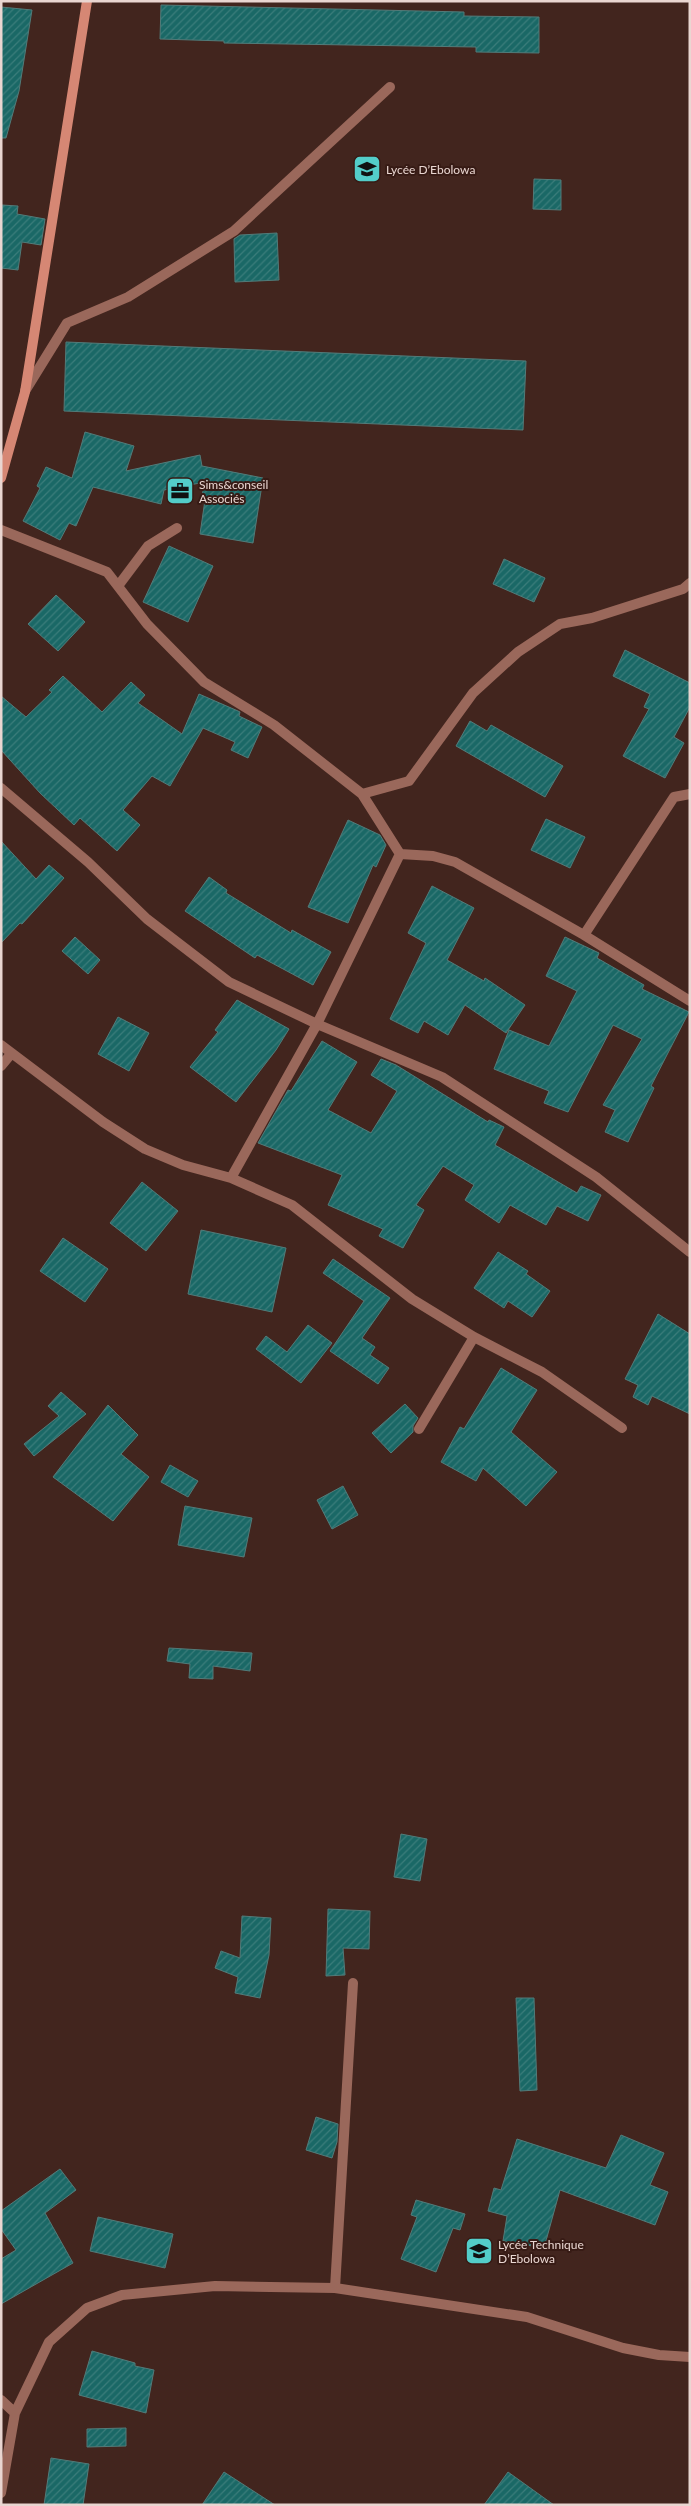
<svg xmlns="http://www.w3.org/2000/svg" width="691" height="2506" viewBox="0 0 691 2506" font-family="Lato,sans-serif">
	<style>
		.building { fill: url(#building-hatch); stroke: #527b79 }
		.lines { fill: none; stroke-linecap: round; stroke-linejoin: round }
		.street { stroke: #9a685b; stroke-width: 10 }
		.secondary { stroke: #d68774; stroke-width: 10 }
		.labels { text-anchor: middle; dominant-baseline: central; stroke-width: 4; stroke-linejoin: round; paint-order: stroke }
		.poi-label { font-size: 12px; fill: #e9d6d1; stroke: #371b15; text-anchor: start }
	</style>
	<defs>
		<pattern id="building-hatch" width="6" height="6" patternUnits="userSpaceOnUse" patternTransform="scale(1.25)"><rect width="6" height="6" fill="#1a6866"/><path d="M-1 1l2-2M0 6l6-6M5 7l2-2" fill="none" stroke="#3b7d7b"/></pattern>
	</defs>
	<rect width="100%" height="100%" fill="#42251e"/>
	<!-- building -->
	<path class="building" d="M161 5 464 12V16L539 17V53L476 52V47L224 43V41L160 39Z
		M1 7 32 10 19 91 6 138H1Z
		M534 179 561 180V210L533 209Z
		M2 205 18 206 17 214 45 219 41 245 22 242 18 270 1 268Z
		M277 233 279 280 235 282 234 239 240 235Z
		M66 342 526 361 523 430 64 411Z
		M85 432 134 446 126 471 200 455 202 466 263 478 253 543 200 534 205 500H201L205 482 164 490 161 504 93 487 76 526 69 523 60 540 23 521 40 488 37 486 46 467 72 478Z
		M169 546 213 566 188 622 143 602Z
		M504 559 545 578 534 602 493 584Z
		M56 595 85 622 58 651 28 624Z
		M625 650 690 683V707L674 737 684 743 665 778 623 756 649 709 644 707 650 694 613 676Z
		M63 676 102 712 131 682 145 695 138 703 182 734 199 694 238 711 240 712 239 716 262 727 248 758 231 750 235 742 203 728 170 786 152 776 123 810 140 825 117 851 80 818 74 825 40 793 1 750V696L26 717 52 692 49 690Z
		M470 721 487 731 491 725 563 766 545 797 456 746Z
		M546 819 585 837 570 868 531 850Z
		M348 820 380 835 386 845 376 867 373 865 348 923 308 907Z
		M1 841 36 879 49 865 64 878 22 924 20 923 1 943Z
		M209 877 227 890 226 893 291 933 292 930 331 952 313 985 257 955 255 958 185 911Z
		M432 886 474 908 447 960 484 981 485 978 525 1005 506 1033 465 1005 448 1035 424 1021 418 1033 390 1019 426 943 408 933Z
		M75 937 100 960 88 974 62 951Z
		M565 937 599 953 597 958 644 985 642 989 689 1012 651 1086 654 1088 628 1142 605 1132 615 1110 603 1105 642 1039 613 1025 568 1112 544 1103 549 1091 494 1069 509 1030 549 1046 577 991 546 976Z
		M237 1000 289 1029 276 1050 236 1102 190 1067 218 1032 215 1030Z
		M118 1017 149 1033 129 1071 98 1054Z
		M322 1041 357 1062 328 1110 371 1133 397 1091 371 1075 381 1059 396 1065 488 1122 489 1120 504 1127 495 1145 577 1193 581 1186 601 1195 588 1221 557 1206 546 1225 510 1205 499 1223 465 1200 474 1185 443 1166 416 1205 424 1210 403 1248 379 1236 383 1229 328 1205 342 1175 258 1143 288 1090 291 1091Z
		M142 1182 178 1211 146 1251 110 1223Z
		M201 1230 286 1248 272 1312 188 1294Z
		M63 1238 108 1269 85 1302 40 1271Z
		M498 1252 528 1271 526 1274 550 1291 532 1317 508 1301 504 1308 474 1288Z
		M333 1259 390 1298 362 1338 375 1347 370 1355 389 1368 378 1384 330 1351 364 1301 323 1273Z
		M658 1314 690 1334V1414L652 1396 648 1405 633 1397 638 1385 625 1379Z
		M308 1325 332 1343 301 1383 256 1349 266 1336 287 1352Z
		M501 1368 537 1390 511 1432 557 1472 526 1506 483 1468 476 1481 441 1462 460 1427 464 1429Z
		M61 1392 86 1414 34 1456 24 1444 59 1416 48 1406Z
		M405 1404 418 1418 413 1426V1432L391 1453 372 1433Z
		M108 1405 138 1435 121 1454 149 1477 113 1521 53 1477Z
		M170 1465 198 1481 188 1497 161 1482Z
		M343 1486 358 1515 332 1529 317 1500Z
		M185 1506 252 1518 244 1557 178 1545Z
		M169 1648 252 1653 250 1671 213 1666V1679L189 1678 190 1664 167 1661Z
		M401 1834 427 1839 420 1881 394 1877Z
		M328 1909 370 1911 369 1949 343 1948 345 1975 326 1976Z
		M242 1916 271 1918 269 1955 260 1998 235 1993 238 1977 215 1968 221 1951 240 1958Z
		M516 1998H534L537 2090 520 2091Z
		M316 2117 338 2124 337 2142 332 2158 306 2150Z
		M621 2135 664 2153 650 2185 668 2192 655 2225 560 2190 544 2248 503 2241 507 2216 488 2211 494 2188 501 2190 517 2139 606 2168Z
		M60 2169 76 2190 45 2213 73 2263 1 2304V2259L16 2250 1 2229V2211Z
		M416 2200 465 2214 460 2230 453 2228 436 2272 401 2259 417 2217 411 2215Z
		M98 2217 173 2234 165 2268 90 2251Z
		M92 2351 135 2363V2366L154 2370 146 2413 79 2395Z
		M126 2428V2446L87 2447V2429Z
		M51 2458 89 2464 83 2505H44Z
		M224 2472 275 2505H202Z
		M508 2472 554 2505H484Z"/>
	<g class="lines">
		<!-- street -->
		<path class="street" d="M25 391 67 323 128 297 234 231 390 87
			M1 530 107 572 147 624 204 682 274 725 362 794 400 854 433 856 455 862 584 935 690 1001
			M118 586 148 546 177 528
			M1 788 88 862 147 919 229 982 317 1024 442 1077 596 1177 690 1252
			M362 794 409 781 473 693 518 652 560 624 592 618 683 589 690 583
			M584 935 674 797 690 794
			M1 1045 103 1122 145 1149 183 1165 231 1178 292 1205 412 1299 474 1337 542 1372 622 1428
			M1 1066 11 1054
			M231 1178 317 1024 400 854
			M419 1429 474 1337
			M335 2288 353 1983
			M1 2400 15 2413
			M1 2493 15 2413 49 2342 87 2308 122 2295 215 2286 335 2288 527 2317 623 2348 659 2355 690 2357"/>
		<!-- secondary -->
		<path class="secondary" d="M1 478 25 392 87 1"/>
	</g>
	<!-- icons -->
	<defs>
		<g id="school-square" transform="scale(1.4375)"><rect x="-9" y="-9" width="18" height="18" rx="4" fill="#53cdc9" stroke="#371b15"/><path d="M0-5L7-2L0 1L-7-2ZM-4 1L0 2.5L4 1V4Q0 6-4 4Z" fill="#111"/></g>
		<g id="office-square" transform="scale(1.4375)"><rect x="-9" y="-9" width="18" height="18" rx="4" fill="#53cdc9" stroke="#371b15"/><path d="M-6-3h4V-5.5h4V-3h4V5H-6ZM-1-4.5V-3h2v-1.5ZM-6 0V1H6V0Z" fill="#111"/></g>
	</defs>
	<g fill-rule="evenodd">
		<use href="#school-square" x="367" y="169"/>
		<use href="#office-square" x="180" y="491"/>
		<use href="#school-square" x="479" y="2251"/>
	</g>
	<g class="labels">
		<!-- poi labels -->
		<g class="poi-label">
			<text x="386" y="169">Lycée D’Ebolowa</text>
			<text x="199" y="484">Sims&amp;conseil<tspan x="199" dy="14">Associés</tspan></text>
			<text x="498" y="2244">Lycée Technique<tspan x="498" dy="14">D’Ebolowa</tspan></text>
		</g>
	</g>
	<!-- border -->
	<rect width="691" height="2506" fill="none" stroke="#e9d6d1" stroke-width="5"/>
</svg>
